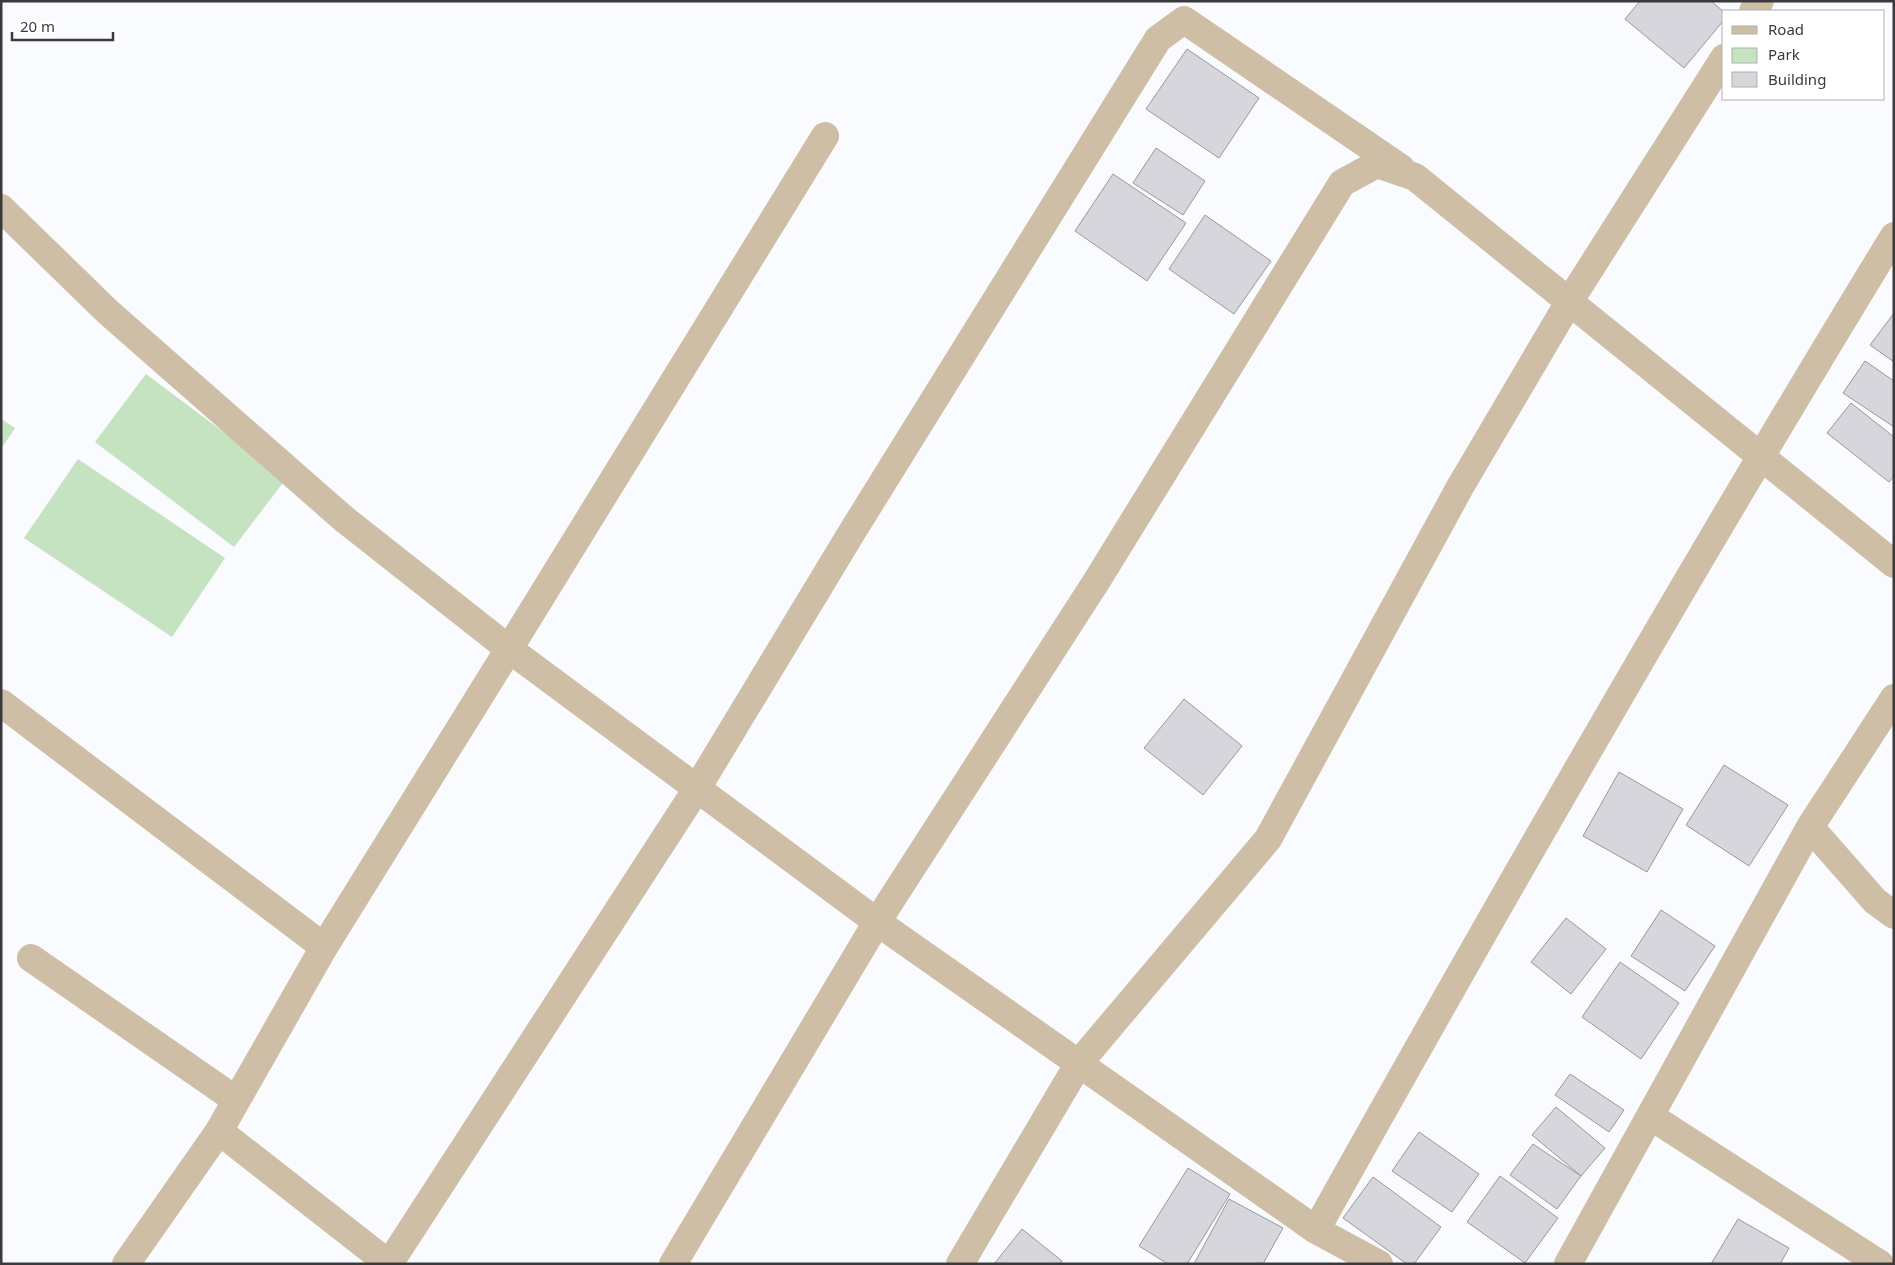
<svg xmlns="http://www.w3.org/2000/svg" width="1895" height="1265" viewBox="0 0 1895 1265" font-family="'Noto Sans',sans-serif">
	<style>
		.green { fill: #c5e2c1 }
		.building { fill: #d6d6dc; stroke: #98989e }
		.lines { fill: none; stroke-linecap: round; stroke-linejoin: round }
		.minor { stroke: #cebea5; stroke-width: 28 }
	</style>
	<rect width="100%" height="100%" fill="#fafbff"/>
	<!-- green -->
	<path class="green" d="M146 374 286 479 234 547 95 442Z
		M1 419 15 428 1 449Z
		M78 459 225 558 172 637 24 538Z"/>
	<!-- building -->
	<path class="building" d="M1640 1H1711L1724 12V20L1684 68 1625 19Z
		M1187 49 1259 98 1219 158 1146 109Z
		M1156 148 1205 181 1183 215 1133 183Z
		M1113 174 1186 223 1147 281 1075 231Z
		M1205 215 1271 261 1234 314 1169 269Z
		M1894 313V362L1870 345Z
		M1865 361 1894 381V427L1843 393Z
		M1851 403 1894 437V476L1889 482 1827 433Z
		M1184 699 1242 746 1203 795 1144 748Z
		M1724 765 1788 805 1749 866 1686 825Z
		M1619 772 1683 809 1647 872 1583 836Z
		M1661 910 1715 946 1685 991 1631 956Z
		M1566 918 1606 949 1571 994 1531 962Z
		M1620 962 1679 1003 1641 1059 1582 1017Z
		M1570 1074 1624 1110 1609 1132 1555 1095Z
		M1556 1107 1605 1148 1581 1176 1532 1135Z
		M1419 1132 1479 1174 1452 1212 1392 1171Z
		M1533 1144 1581 1176 1557 1209 1510 1175Z
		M1188 1168 1230 1194 1187 1264H1168L1139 1246Z
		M1500 1176 1558 1218 1525 1263 1467 1222Z
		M1373 1177 1441 1227 1414 1264H1407L1343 1218Z
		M1229 1199 1283 1228 1263 1264H1194Z
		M1738 1219 1789 1248 1780 1264H1711Z
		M1022 1229 1062 1261 1060 1264H994Z"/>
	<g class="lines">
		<!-- minor -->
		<path class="minor" d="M1753 11 1760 1
			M1 208 108 312 344 519 509 649 825 136
			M1 703 324 947
			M1810 827 1894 698
			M31 958 236 1100
			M1650 1116 1880 1264
			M1316 1230C1503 895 1694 563 1894 236
			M126 1264 219 1131
			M389 1264 219 1131 324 947 509 649 877 922 1316 1230 1379 1264
			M389 1264 696 790 852 532 1158 39 1184 20 1401 168
			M673 1264 877 922 1096 582 1342 183 1377 164 1415 177 1894 564
			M960 1264 1079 1063 1268 839 1460 487 1569 302 1724 58
			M1568 1264 1810 827 1875 901 1894 915"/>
	</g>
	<!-- border -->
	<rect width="1895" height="1265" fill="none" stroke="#3a3a3d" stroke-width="5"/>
	<!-- legend -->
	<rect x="1722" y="10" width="162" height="90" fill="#ffffff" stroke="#b0b0b1"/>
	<rect x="1732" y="26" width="25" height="8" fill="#cebea5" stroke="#b0b0b1"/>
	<text x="1768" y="35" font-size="15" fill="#3a3a3d">Road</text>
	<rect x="1732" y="48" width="25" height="15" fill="#c5e2c1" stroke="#b0b0b1"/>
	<text x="1768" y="60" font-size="15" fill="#3a3a3d">Park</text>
	<rect x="1732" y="72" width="25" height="15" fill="#d6d6dc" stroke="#b0b0b1"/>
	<text x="1768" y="85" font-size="15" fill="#3a3a3d">Building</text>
	<!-- scale -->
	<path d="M12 32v8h101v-8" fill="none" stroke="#3a3a3d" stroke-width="2.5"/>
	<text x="20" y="32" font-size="15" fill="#3a3a3d" stroke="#ffffff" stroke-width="4" paint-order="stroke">20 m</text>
</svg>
